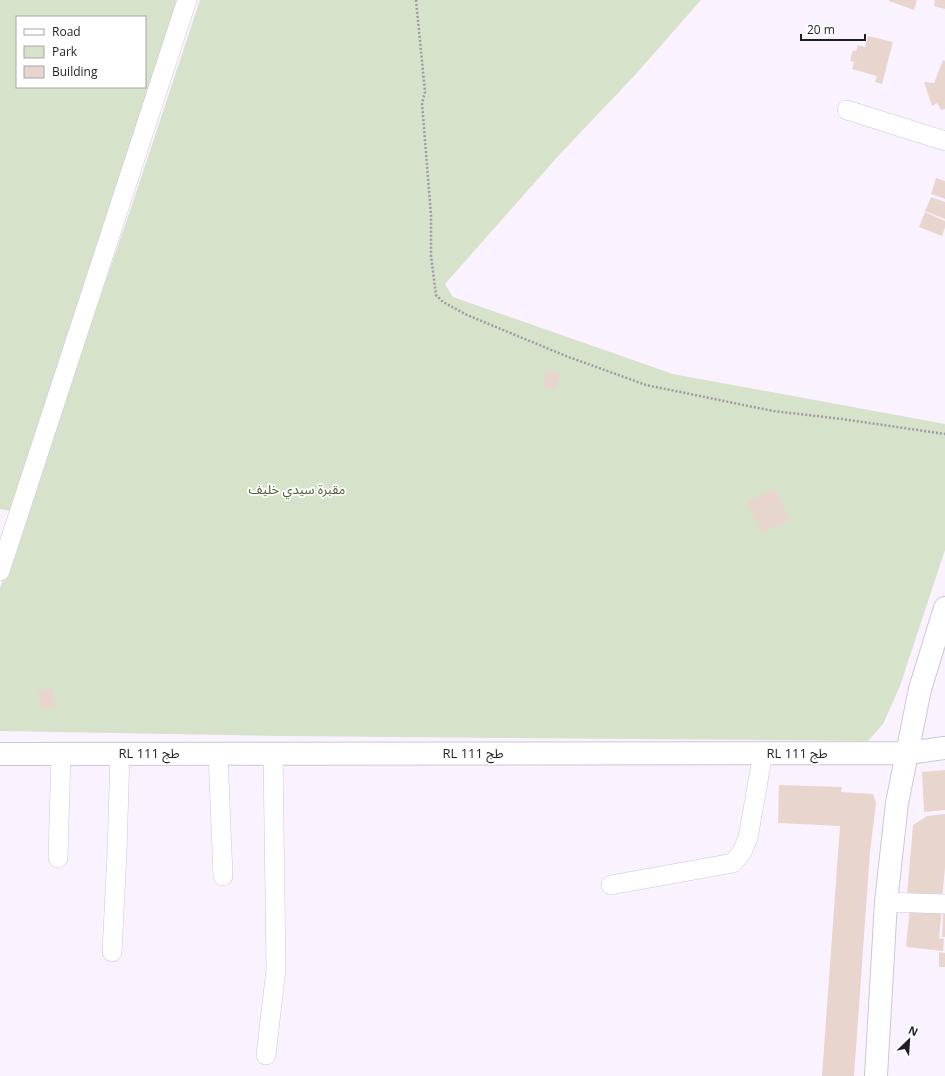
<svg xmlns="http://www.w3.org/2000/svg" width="945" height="1076" viewBox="0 0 945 1076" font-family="'Open Sans','Noto Sans Arabic',sans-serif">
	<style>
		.green { fill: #d7e2ca; fill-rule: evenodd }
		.building { fill: #e8d5ce }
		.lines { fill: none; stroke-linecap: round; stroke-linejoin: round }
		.minor-casing { stroke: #cec5d4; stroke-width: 20 }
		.tertiary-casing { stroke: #cec5d4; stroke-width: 24 }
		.path { stroke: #9e99a2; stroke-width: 2.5; stroke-dasharray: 2 2; stroke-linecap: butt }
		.minor { stroke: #fff; stroke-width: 19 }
		.tertiary { stroke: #fff; stroke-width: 22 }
		.labels { text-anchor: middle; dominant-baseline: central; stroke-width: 3.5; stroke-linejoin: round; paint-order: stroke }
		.park-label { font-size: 13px; fill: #4b5d30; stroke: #fff }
		.street-label { font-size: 13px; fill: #211e23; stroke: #fff }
	</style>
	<rect width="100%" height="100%" fill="#faf3ff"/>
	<!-- green -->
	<path class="green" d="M0 0H179L11 511 0 509ZM17 17H145V87H17Z
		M200 0H701L635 75 560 154 445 284 453 297 673 374 945 424V550L900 686 883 724 868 741 280 736 0 731V588L134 199Z"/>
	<!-- building -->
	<path class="building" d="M889 0H917L914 10 889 1Z
		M935 0H945V9L934 6Z
		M868 36 893 42 882 84 875 82 877 76 852 69 854 62 850 61 853 50 856 51 858 45 865 47Z
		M943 60 945 61V109L941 110 937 103 932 106 924 82 934 83Z
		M936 178 945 181V199L931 194Z
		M931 197 945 202V219L925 211Z
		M925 212 945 221V227L942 236 919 227Z
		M546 369 560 373 556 390 542 386Z
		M775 489 790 520 762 533 747 502Z
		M53 688 56 707 41 710 38 691Z
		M945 770V810L924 812 922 772Z
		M779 785 842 787 841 792 873 794 876 803 870 852 854 1076H822L840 826 778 823Z
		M945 814V868L942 899 907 895 913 825 927 816Z
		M910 907 942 910 939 938 944 939 943 951 906 947Z
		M943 914H945V937H942Z
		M939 952 945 953V967H939Z"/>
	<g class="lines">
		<!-- minor casing -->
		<g class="minor-casing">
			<path id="minor" d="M847 110 945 141
				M0 571 187 0
				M218 753 223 876
				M58 858 61 754
				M611 885 733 863 742 852 748 838 763 753
				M886 902 945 904
				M112 952 117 853 120 753
				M266 1055 276 969 273 754"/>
		</g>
		<!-- tertiary casing -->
		<g class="tertiary-casing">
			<path id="tertiary" d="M0 754 908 753 945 748
				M876 1076 886 902 897 803 920 689 945 608"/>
		</g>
		<!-- path -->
		<path class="path" d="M416 0 425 92 422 103 431 215V256L436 295 443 302 467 315 566 356 646 385 773 411 842 419 945 434"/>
		<!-- minor -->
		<use href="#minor" class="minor"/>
		<!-- tertiary -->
		<use href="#tertiary" class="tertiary"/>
	</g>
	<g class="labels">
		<!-- park labels -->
		<g class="park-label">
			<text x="297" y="489">مقبرة سيدي خليف</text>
		</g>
		<!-- street labels -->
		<g class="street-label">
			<text x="149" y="753">RL طج 111</text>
			<text x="473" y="753">RL طج 111</text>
			<text x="797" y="753">RL طج 111</text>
		</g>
	</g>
	<!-- legend -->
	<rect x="16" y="16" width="130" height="72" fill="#ffffff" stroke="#a6a5a7"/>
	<rect x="24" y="29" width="20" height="6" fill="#ffffff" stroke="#a6a5a7"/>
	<text x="52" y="36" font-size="12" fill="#211e23">Road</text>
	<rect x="24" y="46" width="20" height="12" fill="#d7e2ca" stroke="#a6a5a7"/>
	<text x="52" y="56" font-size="12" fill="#211e23">Park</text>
	<rect x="24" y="66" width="20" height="12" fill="#e8d5ce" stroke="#a6a5a7"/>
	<text x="52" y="76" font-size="12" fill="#211e23">Building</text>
	<!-- north arrow -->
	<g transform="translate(909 1040) rotate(25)" stroke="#ffffff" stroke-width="3" paint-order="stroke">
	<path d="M0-3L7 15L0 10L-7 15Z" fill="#211e23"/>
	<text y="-6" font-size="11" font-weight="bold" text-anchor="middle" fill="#211e23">N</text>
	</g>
	<!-- scale -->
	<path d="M801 34v6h64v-6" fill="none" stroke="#211e23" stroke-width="2"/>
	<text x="807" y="34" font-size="12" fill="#211e23" stroke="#ffffff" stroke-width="3" paint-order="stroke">20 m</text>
</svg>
